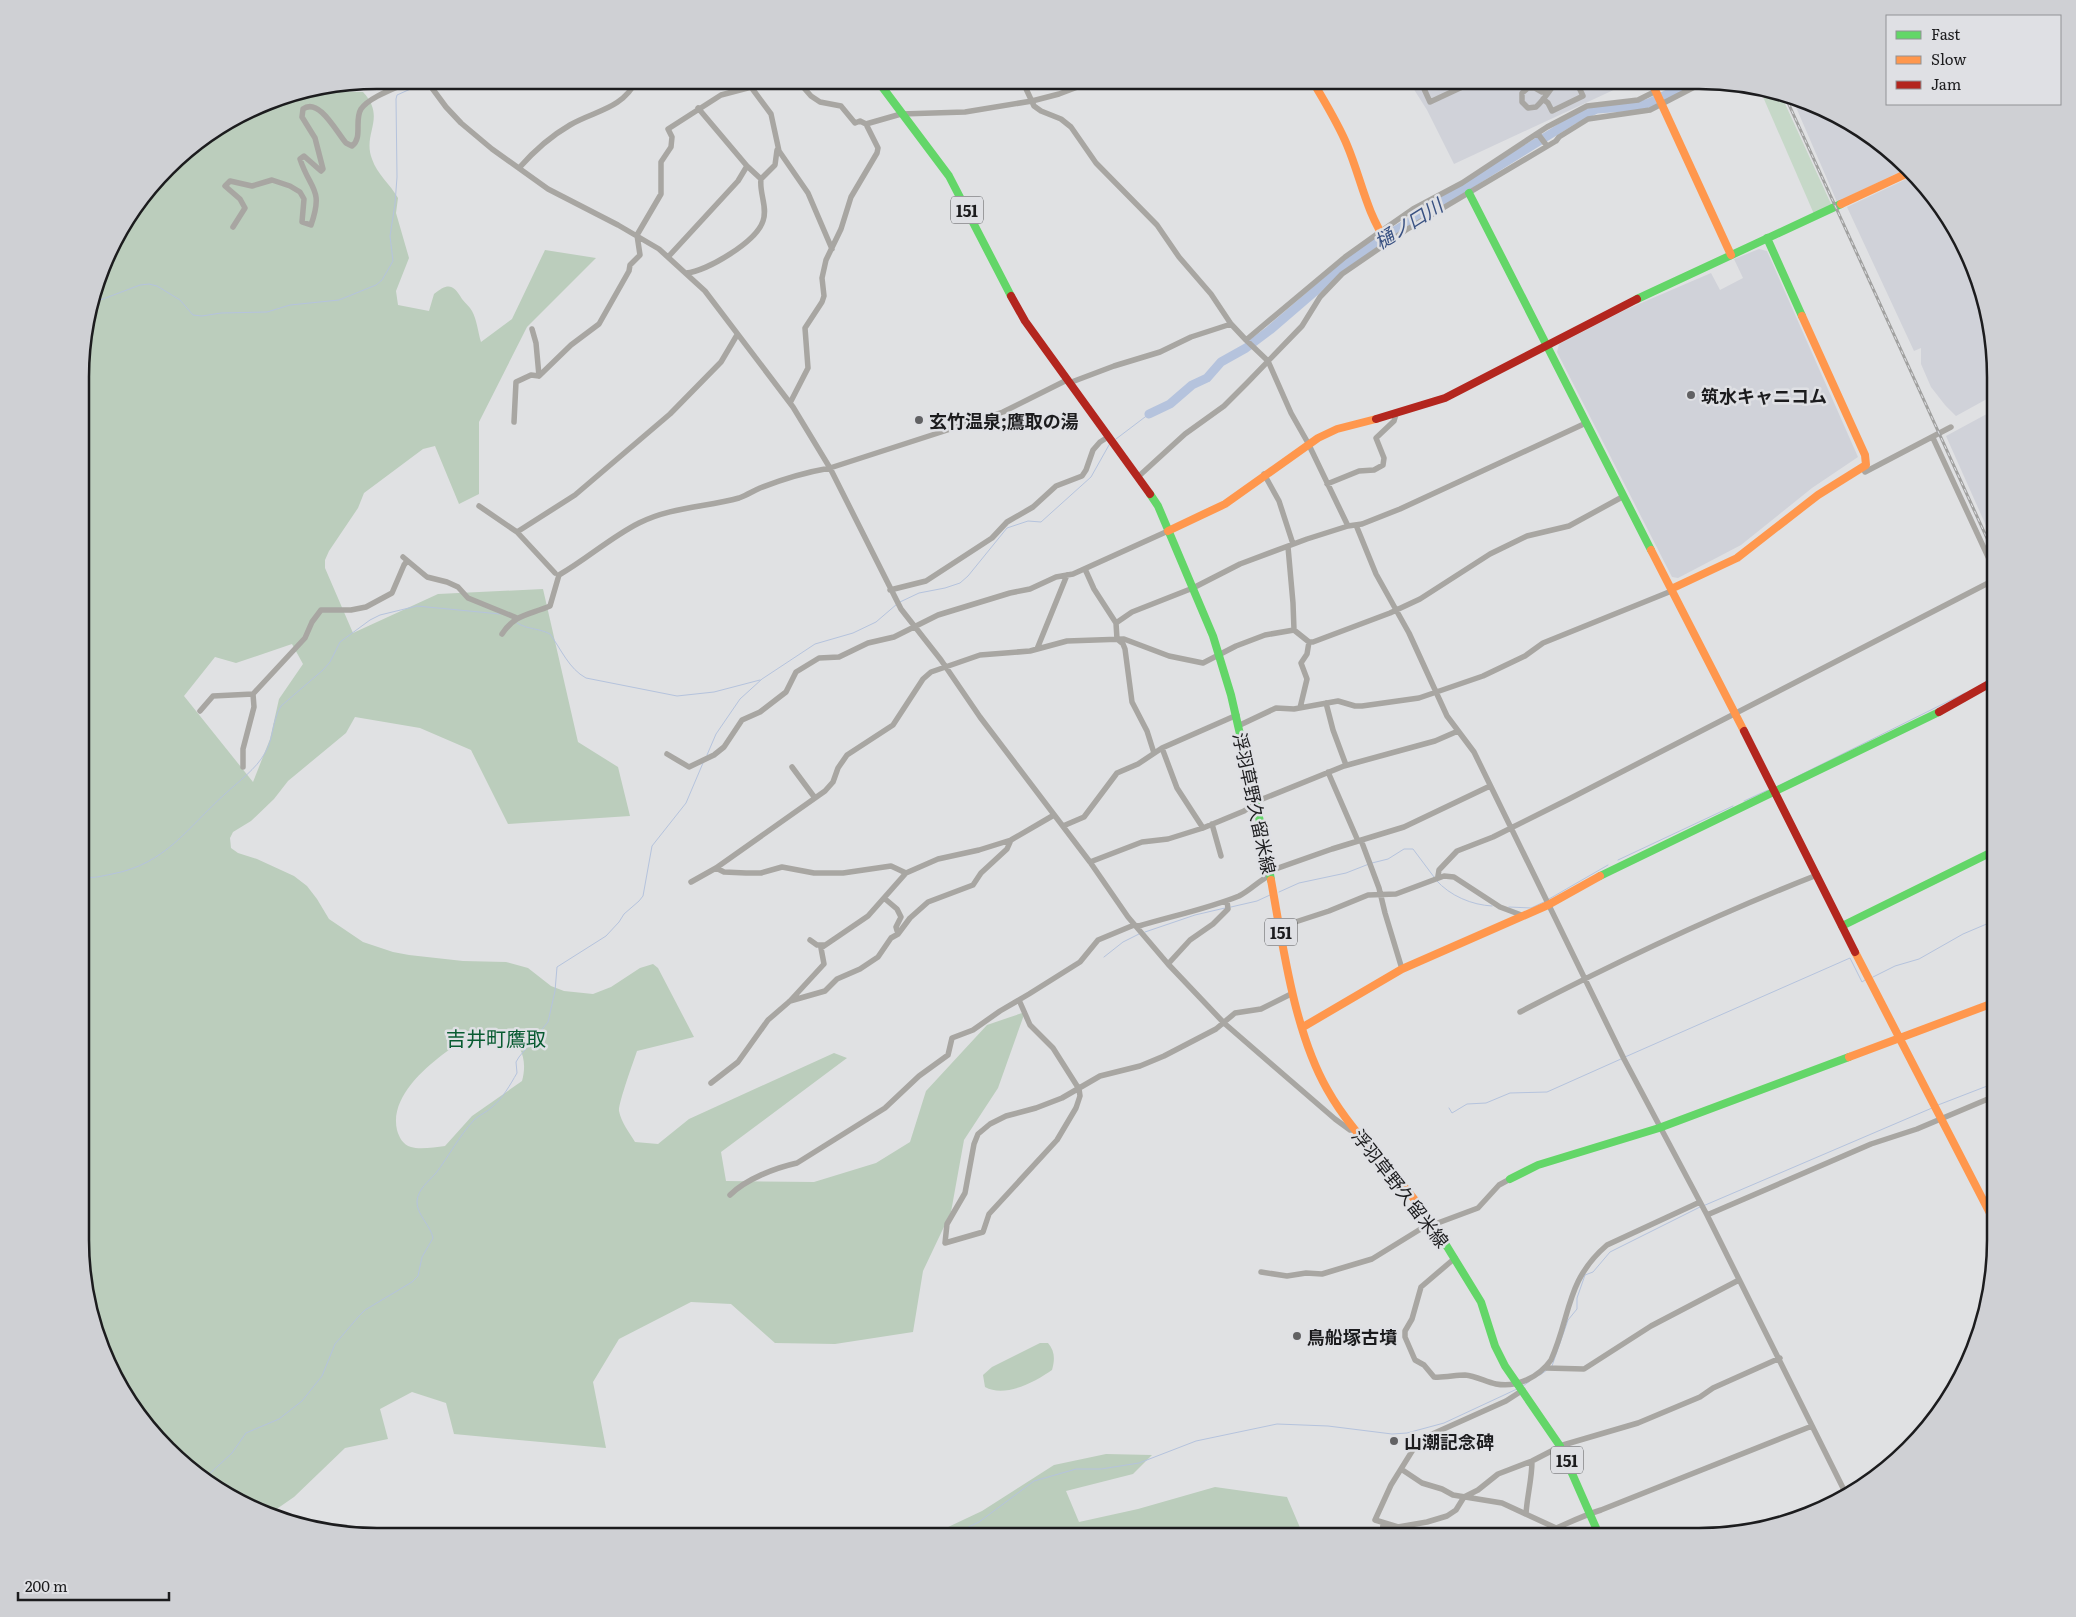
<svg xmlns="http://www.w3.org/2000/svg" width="2076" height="1617" viewBox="0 0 2076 1617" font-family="Literata,'Noto Sans JP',serif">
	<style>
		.built { fill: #d0d2d9 }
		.green { fill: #c6d8c8 }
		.forest { fill: #bbcdbc; fill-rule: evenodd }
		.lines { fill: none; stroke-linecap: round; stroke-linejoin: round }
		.stream { stroke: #b5c3dd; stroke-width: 1 }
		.river { stroke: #b5c3dd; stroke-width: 9 }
		.street { stroke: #a8a6a2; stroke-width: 5.5 }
		.fast { stroke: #63d668; stroke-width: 8 }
		.slow { stroke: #ff974d; stroke-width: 8 }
		.jam { stroke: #b3261e; stroke-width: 8 }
		.rail-casing { stroke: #a1a1a0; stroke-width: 3 }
		.rail { stroke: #dfe0e4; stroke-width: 1; stroke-dasharray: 4; stroke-linecap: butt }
		.poi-dot { fill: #616163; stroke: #dfe0e4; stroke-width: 2 }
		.labels { text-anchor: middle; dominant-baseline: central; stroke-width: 5; stroke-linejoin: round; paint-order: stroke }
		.shield { fill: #dfe0e4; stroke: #565759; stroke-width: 1 }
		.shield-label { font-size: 16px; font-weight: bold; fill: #1c1c1e }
		.poi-label { font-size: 18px; font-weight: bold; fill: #1c1c1e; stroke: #dfe0e4; text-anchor: start }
		.street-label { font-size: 18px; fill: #1c1c1e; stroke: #dfe0e4 }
		.water-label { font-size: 19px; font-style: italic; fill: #395182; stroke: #dfe0e4 }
		.quarter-label { font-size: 20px; fill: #095b32; stroke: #dfe0e4 }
		.rim { fill: none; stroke: #1c1c1e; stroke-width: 2.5 }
	</style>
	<rect width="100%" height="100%" fill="#e0e1e3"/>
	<!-- built -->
	<path class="built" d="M1408 80 1633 81 1454 164 1427 110Z
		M1792 98 1813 102 1895 154 1908 168 1837 202Z
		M1915 175 1939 203 1979 290 1996 376V394L1956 416 1945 405 1931 387 1921 364V348L1914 351 1847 207Z
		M1759 249 1767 251 1858 457 1812 488 1741 545 1678 578 1672 577 1557 352 1559 344 1625 310 1711 273 1720 290 1743 278 1734 259Z
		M1996 409V548L1946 436Z"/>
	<!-- green -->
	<path class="green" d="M1760 90 1781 95 1832 206 1814 214Z"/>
	<!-- forest -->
	<path class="forest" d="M330 88 336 91 363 92C387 118 362 133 372 159 377 174 390 184 398 198L396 213 409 258 396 291 398 305 429 311 434 294C448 283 453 284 462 299 465 303 470 307 472 311 477 320 478 332 481 342L512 319 545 250 596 258 527 327 479 422V494L459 504 435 446 423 449 364 493 358 508 329 551 325 560V568L353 633 438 594 543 589 578 742 618 767 630 816 508 824 471 750 420 728 355 717 346 733 288 781 274 799 251 821 233 832 230 838 231 848 238 853 257 859 294 876 307 886 317 899 329 919 363 942 393 952 409 955 463 961 506 962 528 968 551 986 564 991 593 994 611 987 640 968 653 964 658 968 694 1037 637 1051C634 1060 618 1104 619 1111 621 1122 629 1132 635 1142L658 1144 689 1119 834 1053 847 1058 721 1152 726 1181 814 1182 876 1163 910 1142 926 1091 987 1025 1025 1012 998 1088 964 1140 951 1212 923 1271 913 1332 835 1344 775 1343 731 1304 691 1302 619 1339 593 1382 606 1448 454 1434 446 1403 412 1392 380 1409 388 1439 345 1448 294 1497 268 1515 263 1514 181 1463 111 1372 81 1260 83 338 120 229 181 153 281 96ZM292 644 303 664 279 699 270 739 253 782 184 696 215 657 236 663ZM493 1028C518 1035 529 1056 522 1081L472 1116 445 1146C435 1147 420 1150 411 1147 403 1145 399 1137 397 1130 390 1100 420 1072 442 1055 457 1043 476 1035 493 1028Z
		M1040 1343H1048C1055 1351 1055 1360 1052 1370 1035 1382 1005 1398 985 1387L983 1375 992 1367Z
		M1106 1454 1152 1455 1133 1474 1066 1491 1079 1522 1138 1509 1215 1487 1287 1497 1304 1537H1027L1017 1530 1008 1537H927L982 1511 1054 1465Z"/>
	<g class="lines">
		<!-- stream -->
		<path class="stream" d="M95 302 140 285 149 284 157 286 180 300 193 315 202 316 221 313 267 312 290 305 339 300 376 285 382 280 393 261 390 236 395 204 397 177 396 99 397 95 424 83
			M1116 439 1149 414
			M900 602 919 593 945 588 960 583 968 576 1007 528 1028 521 1041 522 1091 477 1109 445
			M517 623C529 630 539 628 550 634 561 649 569 669 586 678L677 696 714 692 760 680
			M707 755 716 734 740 699 762 679 815 644 853 633 876 622 897 604
			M1776 787 1965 693
			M1744 801 1768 790
			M1618 860 1733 806
			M1372 863 1388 859 1404 849H1413L1434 877
			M81 877C92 879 102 876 112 874 166 864 187 828 225 794 239 781 256 769 265 753 274 738 272 720 281 706L323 670 330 662 340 642 370 620 380 615 417 606 500 614
			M1436 880C1450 896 1472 905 1492 906
			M1279 892 1299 883 1346 873 1369 864
			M1549 899 1608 865
			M1231 907 1257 901 1270 895
			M1509 907 1531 908 1546 901
			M1145 932 1195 915 1225 908
			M1104 957 1123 942 1139 934
			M1873 977 1895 966 1919 959 1963 934 1996 920
			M1625 1057 1850 958 1862 982 1865 980
			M1938 1105 1995 1083
			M1449 1108 1452 1113 1467 1104 1486 1103 1510 1093 1547 1092 1621 1059
			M1703 1206 1932 1108
			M1552 1366 1568 1320 1577 1309V1298L1585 1275 1593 1272 1610 1252 1700 1207
			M1540 1375 1547 1370
			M1523 1386 1530 1381
			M205 1478 232 1453 246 1433 279 1419 302 1401 322 1376 335 1344 359 1316 365 1310 412 1282 418 1276 422 1257 433 1238C431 1226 416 1214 417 1201 418 1189 429 1181 436 1173 449 1156 459 1136 474 1120 479 1115 487 1112 492 1107 503 1098 510 1085 517 1073L516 1062 519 1057 548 1022 555 991 557 967 606 936 619 922 624 914 639 901 643 896 652 846 686 803 703 763
			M948 1537 979 1522 1034 1481 1076 1469H1101L1139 1463 1196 1441 1277 1424 1328 1426 1392 1434 1407 1433 1444 1423 1517 1389"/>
		<!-- river -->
		<path class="river" d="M1149 414 1170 404 1192 385 1207 378 1221 362 1246 348 1270 330 1349 262 1372 245 1573 120 1597 109 1639 106 1649 103 1694 81"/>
		<!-- street -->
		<path class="street" d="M426 80 446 107 461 123 492 149 548 189 618 225 659 249 705 291 793 407 830 468 901 609 941 660 980 717 1090 862 1128 917 1168 964 1224 1023 1335 1119 1350 1130H1356
			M734 80 747 88
			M797 80 811 96 820 102 841 106 855 123 860 121 866 124 901 114 965 112 1032 101 1059 94 1096 80
			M1022 80 1034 106 1041 111 1061 119 1071 127 1096 163 1157 225 1179 257 1211 294 1231 324 1246 340 1345 257 1380 232 1413 209 1462 183 1547 127 1587 106 1638 100 1656 91
			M1420 80 1430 102 1475 81
			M1457 80 1460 88
			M751 87 771 114 779 151 808 193 832 249
			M882 88 889 80
			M1549 91 1542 92 1535 88H1528L1522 93V102L1528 108 1536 107C1544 100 1550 90 1556 82V81
			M1543 99 1548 103 1552 111 1583 96 1576 81
			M698 108 747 166 761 179
			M1538 134 1547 146
			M519 168C534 151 551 136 570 125 596 110 621 110 637 80
			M233 227 245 208 240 199 225 186 230 181 252 186 272 180 290 186 300 192 304 199 302 222 311 225C324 188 310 190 300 159L304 156 321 171 323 169 315 138 302 117 303 109C319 97 337 133 346 143L352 146C363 138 354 120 361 109 370 96 399 87 413 80
			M668 257 738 181 747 166
			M686 273C707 271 756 242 763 221 768 207 759 193 761 179L775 165 777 150
			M1246 340 1268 361 1291 413 1308 443 1348 526
			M539 376 571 345 599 324 629 271 630 265 640 255 637 235 661 194V162L671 147 672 137 668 129 721 95 759 85 770 80
			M1069 383 1114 366 1160 352 1191 337 1231 324
			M790 403 808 368 805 328 822 302 824 296 822 278 826 260 841 229 851 197 877 153 878 148 866 124
			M514 422 516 382 531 375 539 376 536 343 532 329
			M1933 438 1996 574
			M1863 469 1865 472 1951 427
			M1264 474 1279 501 1293 544
			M1139 476 1185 434 1224 406 1247 383 1302 326 1320 297 1342 274 1406 230 1556 141 1559 137 1588 119 1650 110 1706 81
			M1327 484 1359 471 1374 470 1383 465 1384 458 1376 438 1394 421 1396 414
			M479 506 517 532 555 573
			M1356 525 1376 574 1409 633 1447 716 1474 752 1624 1059 1707 1215 1847 1496
			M517 532 575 495 670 414 721 362 737 335
			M1288 547 1293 603 1294 630
			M403 557 427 577 447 582 458 587 468 598 517 618
			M1085 569 1094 589 1116 623
			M890 590 926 581 992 538 1007 522 1033 507 1056 486 1082 476 1086 470 1093 450 1100 442 1108 437
			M502 634C515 614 529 615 550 606L559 575C587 559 611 537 639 523 670 507 707 507 739 498 747 495 753 491 760 488 783 479 807 472 830 468L1003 412 1067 380
			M1037 649 1067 575
			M1326 703 1333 730 1346 765
			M1300 708 1307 679 1301 663 1307 654 1309 642
			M200 711 213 696 253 694
			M1240 725 1276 708 1294 709 1338 701 1355 706H1362L1419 698 1483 676 1525 656 1543 643 1669 592 1671 589
			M1162 748 1177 788 1203 828
			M1154 753 1147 731 1132 702 1125 649 1123 644 1117 639 1116 623 1132 612 1193 588 1240 564 1307 539 1348 526 1362 524 1400 509 1586 423
			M667 754 689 767 714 755 724 747 742 720 760 712 786 692 796 672 819 658 839 657 868 643 894 637 938 615 1010 593 1030 589 1056 577 1073 574 1168 531
			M243 767V749L254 707 253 694 305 638 312 622 321 610H351L366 607 392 593 404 565 407 561
			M792 767 815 798
			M1328 772 1358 841
			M1212 824 1221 856
			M1063 826 1084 817 1117 773 1138 764 1162 748 1237 715
			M1361 840 1379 888 1385 913 1402 969
			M1090 862 1142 842 1168 839 1203 828 1244 811 1260 800 1344 766 1435 741 1458 731
			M716 868 724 872 746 873H761L782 867 814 873H843L891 866 906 873
			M1270 871 1332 849 1404 827 1490 786
			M1438 876 1439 870 1457 851 1493 837 1569 799 1996 579
			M691 882 716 868 825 791 833 782 838 768 847 755 893 725 923 679 931 672 980 655 1030 651 1067 641 1124 639 1169 656 1203 663 1236 646 1265 635 1294 630 1309 642H1313L1390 613 1420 599 1490 554 1527 536 1569 526 1624 496
			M884 898 897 909 901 917 896 927 898 934
			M1280 927 1329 911 1368 895 1396 894 1444 876 1454 877 1500 907 1524 916
			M810 940 817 945H825
			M1168 964 1190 940 1213 924 1228 909 1227 901
			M1019 1000 1030 1025 1053 1048 1079 1089 1080 1096 1076 1108 1057 1140 989 1214 983 1232 945 1243 947 1224 965 1193 974 1144 978 1134 990 1124 1006 1116 1036 1108 1062 1098 1100 1076 1140 1066 1164 1056 1216 1029 1235 1013 1261 1009 1293 993
			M790 1001 825 991 837 979 860 969 878 957 891 938 898 934 910 918 928 902 973 885 981 873 1007 849 1011 840
			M1520 1012C1616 962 1715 915 1817 875
			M711 1083 738 1062 768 1020 790 1001 824 964 821 948 868 916 906 873 938 859 979 850 1011 840 1054 815
			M730 1195C746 1179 775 1168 797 1163L885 1108 919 1076 948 1055 952 1038 973 1030 1000 1011 1029 994 1080 962 1098 940 1134 925 1139 926C1172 916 1207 909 1239 896 1251 890 1259 880 1271 875
			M1707 1215 1871 1144 1917 1129 1995 1096
			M1455 1258 1421 1287 1412 1319 1405 1331V1337L1415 1360 1424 1365 1434 1377C1444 1378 1455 1375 1465 1375 1476 1376 1486 1382 1496 1384 1517 1388 1539 1377 1551 1360 1571 1315 1566 1280 1607 1245L1700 1202
			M1261 1272 1287 1276 1306 1273 1322 1274 1372 1259 1419 1230 1478 1208 1499 1185 1510 1179
			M1546 1368 1584 1369 1651 1326 1739 1280
			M1523 1390 1506 1401 1419 1440 1391 1485 1375 1520 1398 1527 1427 1522 1447 1516 1456 1510 1464 1497 1478 1490 1498 1474 1532 1461 1563 1445 1638 1423 1700 1397 1713 1388 1780 1358
			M1401 1469 1422 1483 1442 1489 1453 1495 1502 1503 1556 1528
			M1526 1514C1527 1496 1532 1479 1532 1461
			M1382 1537 1383 1524
			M1534 1537C1557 1529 1578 1517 1601 1510L1812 1426"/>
		<!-- fast -->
		<path class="fast" d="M877 80 949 176 1011 296
			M1469 193 1651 550
			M1767 238 1802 316
			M1637 299 1841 204
			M1150 494 1158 506 1213 636 1231 695 1264 839 1271 880
			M1600 876 1939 712
			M1842 926 1996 850
			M1510 1179 1538 1165 1659 1128 1849 1057
			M1435 1227 1481 1302 1495 1346 1505 1366 1560 1446 1600 1537"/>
		<!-- slow -->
		<path class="slow" d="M1312 80C1324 101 1338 123 1347 145 1361 178 1366 212 1387 242
			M1651 81 1731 255
			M1841 204 1912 171
			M1962 243 1975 272
			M1168 531 1225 504 1318 438 1337 429 1376 419
			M1651 550 1744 731
			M1671 589 1737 558 1818 495 1866 465 1865 455 1802 316
			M1271 880C1283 946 1294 1031 1327 1089 1356 1141 1403 1178 1435 1227
			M1855 952 1995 1223
			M1303 1027 1402 969 1548 905 1600 876
			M1849 1057 1996 1002"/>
		<!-- jam -->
		<path class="jam" d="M1011 296 1025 321 1150 494
			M1376 419 1445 398 1637 299
			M1939 712 1996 680
			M1744 731 1855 952"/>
		<!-- rail casing -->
		<g class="rail-casing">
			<path id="rail" d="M1785 96 1996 558"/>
		</g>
		<!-- rail -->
		<use href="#rail" class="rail"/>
	</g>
	<!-- markers -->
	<g class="poi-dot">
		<circle cx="1691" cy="395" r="5"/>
		<circle cx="919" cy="420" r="5"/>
		<circle cx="1297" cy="1336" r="5"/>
		<circle cx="1394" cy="1441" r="5"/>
	</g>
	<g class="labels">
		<!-- shield labels -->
		<g class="shield">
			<rect x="951" y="196.5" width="32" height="27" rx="4"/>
			<rect x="1265" y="918.5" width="32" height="27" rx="4"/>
			<rect x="1551" y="1446.5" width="32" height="27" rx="4"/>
		</g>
		<g class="shield-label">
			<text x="967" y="210">151</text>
			<text x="1281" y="932">151</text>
			<text x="1567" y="1460">151</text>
		</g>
		<!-- poi labels -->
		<g class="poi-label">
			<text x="1701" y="395">筑水キャニコム</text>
			<text x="929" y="420">玄竹温泉;鷹取の湯</text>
			<text x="1307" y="1336">鳥船塚古墳</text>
			<text x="1404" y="1441">山潮記念碑</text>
		</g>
		<!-- street labels -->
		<g class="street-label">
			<text transform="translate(1255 803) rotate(78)">浮羽草野久留米線</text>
			<text transform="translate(1401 1188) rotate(52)">浮羽草野久留米線</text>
		</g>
		<!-- water labels -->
		<g class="water-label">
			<text transform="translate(1408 223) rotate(-32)">樋ノ口川</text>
		</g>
		<!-- quarter labels -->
		<g class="quarter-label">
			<text x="496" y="1037">吉井町鷹取</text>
		</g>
	</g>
	<!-- crop -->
	<path d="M0 0H2076V1617H0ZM377 89H1699A288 288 0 0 1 1987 377V1240A288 288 0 0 1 1699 1528H377A288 288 0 0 1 89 1240V377A288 288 0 0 1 377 89Z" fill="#cfd0d4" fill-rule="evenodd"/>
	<path class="rim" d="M377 89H1699A288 288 0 0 1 1987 377V1240A288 288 0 0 1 1699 1528H377A288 288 0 0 1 89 1240V377A288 288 0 0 1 377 89Z"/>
	<!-- legend -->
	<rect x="1886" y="15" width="175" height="90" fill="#dfe0e4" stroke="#919295"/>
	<rect x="1896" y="31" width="25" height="8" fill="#63d668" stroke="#919295"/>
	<text x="1931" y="40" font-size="15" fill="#1c1c1e">Fast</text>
	<rect x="1896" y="56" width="25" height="8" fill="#ff974d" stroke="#919295"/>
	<text x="1931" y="65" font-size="15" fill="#1c1c1e">Slow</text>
	<rect x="1896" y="81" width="25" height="8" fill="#b3261e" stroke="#919295"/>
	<text x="1931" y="90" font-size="15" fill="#1c1c1e">Jam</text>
	<!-- scale -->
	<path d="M18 1592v8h151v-8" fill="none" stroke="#1c1c1e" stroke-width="2.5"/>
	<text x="25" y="1592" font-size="15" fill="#1c1c1e" stroke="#dfe0e4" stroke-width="4" paint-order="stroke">200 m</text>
</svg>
